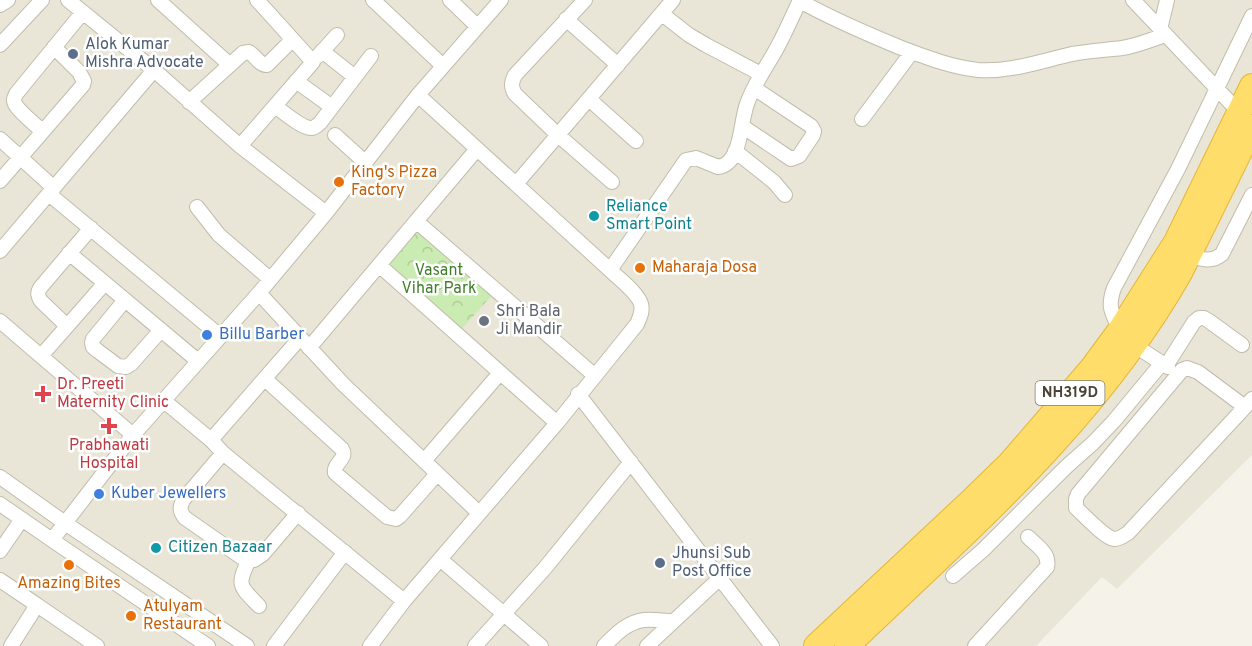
<svg xmlns="http://www.w3.org/2000/svg" width="1252" height="646" viewBox="0 0 1252 646" font-family="Overpass,sans-serif">
	<style>
		.residential { fill: #e9e6d7 }
		.park { fill: url(#park-crowns) }
		.lines { fill: none; stroke-linecap: round; stroke-linejoin: round }
		.street-casing { stroke: #c1bcab; stroke-width: 16 }
		.highway-casing { stroke: #e4b634; stroke-width: 26 }
		.street { stroke: #fff; stroke-width: 14 }
		.highway { stroke: #ffdd6b; stroke-width: 24 }
		.service-dot { fill: #5c6f8a; stroke: #fff; stroke-width: 2 }
		.food-dot { fill: #e8710a; stroke: #fff; stroke-width: 2 }
		.culture-dot { fill: #0f9aa8; stroke: #fff; stroke-width: 2 }
		.worship-dot { fill: #6b7280; stroke: #fff; stroke-width: 2 }
		.shop-dot { fill: #3f7fe0; stroke: #fff; stroke-width: 2 }
		.health-dot { fill: #e0444e; stroke: #fff; stroke-width: 2 }
		.labels { text-anchor: middle; dominant-baseline: central; stroke-width: 5; stroke-linejoin: round; paint-order: stroke }
		.shield { fill: #fff; stroke: #807c73; stroke-width: 1.5 }
		.shield-label { font-size: 15px; font-weight: bold; fill: #4a4437 }
		.service-label { font-size: 16px; fill: #4e5e75; stroke: #fff; text-anchor: start }
		.food-label { font-size: 16px; fill: #c56008; stroke: #fff; text-anchor: start }
		.culture-label { font-size: 16px; fill: #0d838f; stroke: #fff; text-anchor: start }
		.park-label { font-size: 16px; fill: #3f7f27; stroke: #fff }
		.worship-label { font-size: 16px; fill: #5b616d; stroke: #fff; text-anchor: start }
		.shop-label { font-size: 16px; fill: #366cbe; stroke: #fff; text-anchor: start }
		.health-label { font-size: 16px; fill: #be3a42; stroke: #fff; text-anchor: start }
	</style>
	<defs>
		<pattern id="park-crowns" width="20" height="18" patternUnits="userSpaceOnUse" patternTransform="scale(1.5)"><rect width="20" height="18" fill="#caebb1"/><path d="M2 6a3 3 0 1 1 6 0M12 15a3 3 0 1 1 6 0" fill="none" stroke="#afcb99"/></pattern>
	</defs>
	<rect width="100%" height="100%" fill="#f5f3e9"/>
	<!-- residential -->
	<path class="residential" d="M0 0H1252V455L1117 589 1102 577 1036 646H0Z"/>
	<!-- park -->
	<path class="park" d="M418 228 493 294 459 332 385 266Z"/>
	<g class="lines">
		<!-- street casing -->
		<g class="street-casing">
			<path id="street" d="M68 0 154 70 240 146 326 213
				M158 0 230 65
				M373 0 443 66
				M450 0 477 26
				M585 0 515 75C511 83 511 87 515 94L558 135 612 182
				M1133 0 1239 112
				M800 1C832 19 865 33 899 47 925 57 951 67 978 70 1011 72 1041 61 1072 54 1089 51 1106 50 1122 48 1137 46 1152 39 1166 35
				M0 5 8 0
				M662 14 689 35 706 45 761 74
				M566 19 618 65
				M1160 29 1167 0
				M0 45 42 0
				M322 51 355 77
				M318 56 337 35
				M296 81 332 107
				M589 99 636 141
				M189 102 243 53 249 52C256 56 259 65 267 65L292 40
				M275 106C283 112 302 128 311 128 315 128 316 126 320 123L371 56
				M862 119 912 52
				M742 126 791 159 799 156 813 135 814 131 811 126 754 88
				M42 131C35 124 20 113 15 104 13 99 14 99 16 94L83 12
				M335 135 366 163
				M0 139 54 188
				M240 146 313 62 257 0
				M735 151 774 182 785 195
				M0 181 83 85 84 81 79 72 54 47
				M516 184 673 0
				M49 194 220 336
				M197 207 219 235 270 279
				M416 221 594 375
				M0 251 154 70
				M69 253 198 361
				M1189 255C1201 259 1212 263 1222 254L1252 195
				M379 265 557 423
				M610 270 686 160 696 158 718 167C742 164 740 122 747 104 754 83 768 65 778 46 786 31 793 15 800 0
				M259 293 343 384 479 513
				M125 300 93 339 92 343 93 347 98 351 118 366 126 367 131 364 161 330
				M0 321 133 435
				M67 326 41 301C38 296 37 293 40 288L91 228
				M1120 330C1112 312 1107 308 1114 288L1178 169 1252 16
				M1134 345 1168 367
				M309 348 477 149
				M41 356 105 283
				M1166 366 1194 322 1199 318H1204L1209 321 1242 345
				M265 379 342 449C348 459 333 463 335 473L387 517 396 519 400 516 437 474
				M578 394 772 646
				M163 400 211 440 223 453 404 601
				M1245 407 1198 372 1187 368 1182 370 1078 494 1076 499V508C1084 515 1104 537 1114 539 1120 539 1123 536 1128 533L1245 407 1252 399
				M211 440 300 338
				M223 453 183 500C180 507 179 511 185 518L241 557 254 560 263 554 298 513
				M424 461 500 373
				M0 477 65 523 247 646
				M0 504 52 540 208 646
				M52 540 133 435 259 293 326 213 418 95 501 0
				M0 551 22 519
				M440 559 541 646
				M249 560C236 586 240 586 259 606
				M953 576 983 550 1066 467 1093 443 1114 421 1162 363
				M0 580 37 605 11 646
				M37 605 97 646
				M274 646 345 552
				M370 646 404 601 557 423 637 324C640 317 643 311 641 304 638 293 618 278 610 270L418 95
				M475 646 545 568 631 462
				M604 646C615 635 627 622 644 620 653 619 664 621 673 621
				M647 646 720 578
				M975 646 1047 567C1050 553 1037 546 1028 537"/>
		</g>
		<!-- highway casing -->
		<g class="highway-casing">
			<path id="highway" d="M816 646 971 501 1010 463 1092 368 1120 330 1176 242 1252 86
				M847 646C968 530 1097 420 1181 271L1252 127"/>
		</g>
		<!-- street -->
		<use href="#street" class="street"/>
		<!-- highway -->
		<use href="#highway" class="highway"/>
	</g>
	<!-- markers -->
	<g class="service-dot">
		<circle cx="73" cy="54" r="6"/>
		<circle cx="660" cy="563" r="6"/>
	</g>
	<g class="food-dot">
		<circle cx="339" cy="182" r="6"/>
		<circle cx="640" cy="268" r="6"/>
		<circle cx="69" cy="565" r="6"/>
		<circle cx="131" cy="616" r="6"/>
	</g>
	<g class="culture-dot">
		<circle cx="594" cy="216" r="6"/>
		<circle cx="156" cy="548" r="6"/>
	</g>
	<circle class="worship-dot" cx="484" cy="321" r="6"/>
	<g class="shop-dot">
		<circle cx="207" cy="335" r="6"/>
		<circle cx="99" cy="494" r="6"/>
	</g>
	<g class="health-dot">
		<path d="M40 385h6v6h6v6h-6v6h-6v-6h-6v-6h6z"/>
		<path d="M106 417h6v6h6v6h-6v6h-6v-6h-6v-6h6z"/>
	</g>
	<g class="labels">
		<!-- shield labels -->
		<rect class="shield" x="1035.5" y="381" width="69" height="24" rx="4.5"/>
		<g class="shield-label">
			<text x="1070" y="393">NH319D</text>
		</g>
		<!-- service labels -->
		<g class="service-label">
			<text x="85" y="45">Alok Kumar<tspan x="85" dy="18">Mishra Advocate</tspan></text>
			<text x="672" y="554">Jhunsi Sub<tspan x="672" dy="18">Post Office</tspan></text>
		</g>
		<!-- food labels -->
		<g class="food-label">
			<text x="351" y="173">King's Pizza<tspan x="351" dy="18">Factory</tspan></text>
			<text x="652" y="268">Maharaja Dosa</text>
			<text x="69" y="584" text-anchor="middle">Amazing Bites</text>
			<text x="143" y="607">Atulyam<tspan x="143" dy="18">Restaurant</tspan></text>
		</g>
		<!-- culture labels -->
		<g class="culture-label">
			<text x="606" y="207">Reliance<tspan x="606" dy="18">Smart Point</tspan></text>
			<text x="168" y="548">Citizen Bazaar</text>
		</g>
		<!-- park labels -->
		<g class="park-label">
			<text x="439" y="271">Vasant<tspan x="439" dy="18">Vihar Park</tspan></text>
		</g>
		<!-- worship labels -->
		<g class="worship-label">
			<text x="496" y="312">Shri Bala<tspan x="496" dy="18">Ji Mandir</tspan></text>
		</g>
		<!-- shop labels -->
		<g class="shop-label">
			<text x="219" y="335">Billu Barber</text>
			<text x="111" y="494">Kuber Jewellers</text>
		</g>
		<!-- health labels -->
		<g class="health-label">
			<text x="57" y="385">Dr. Preeti<tspan x="57" dy="18">Maternity Clinic</tspan></text>
			<text x="109" y="446" text-anchor="middle">Prabhawati<tspan x="109" dy="18">Hospital</tspan></text>
		</g>
	</g>
</svg>
